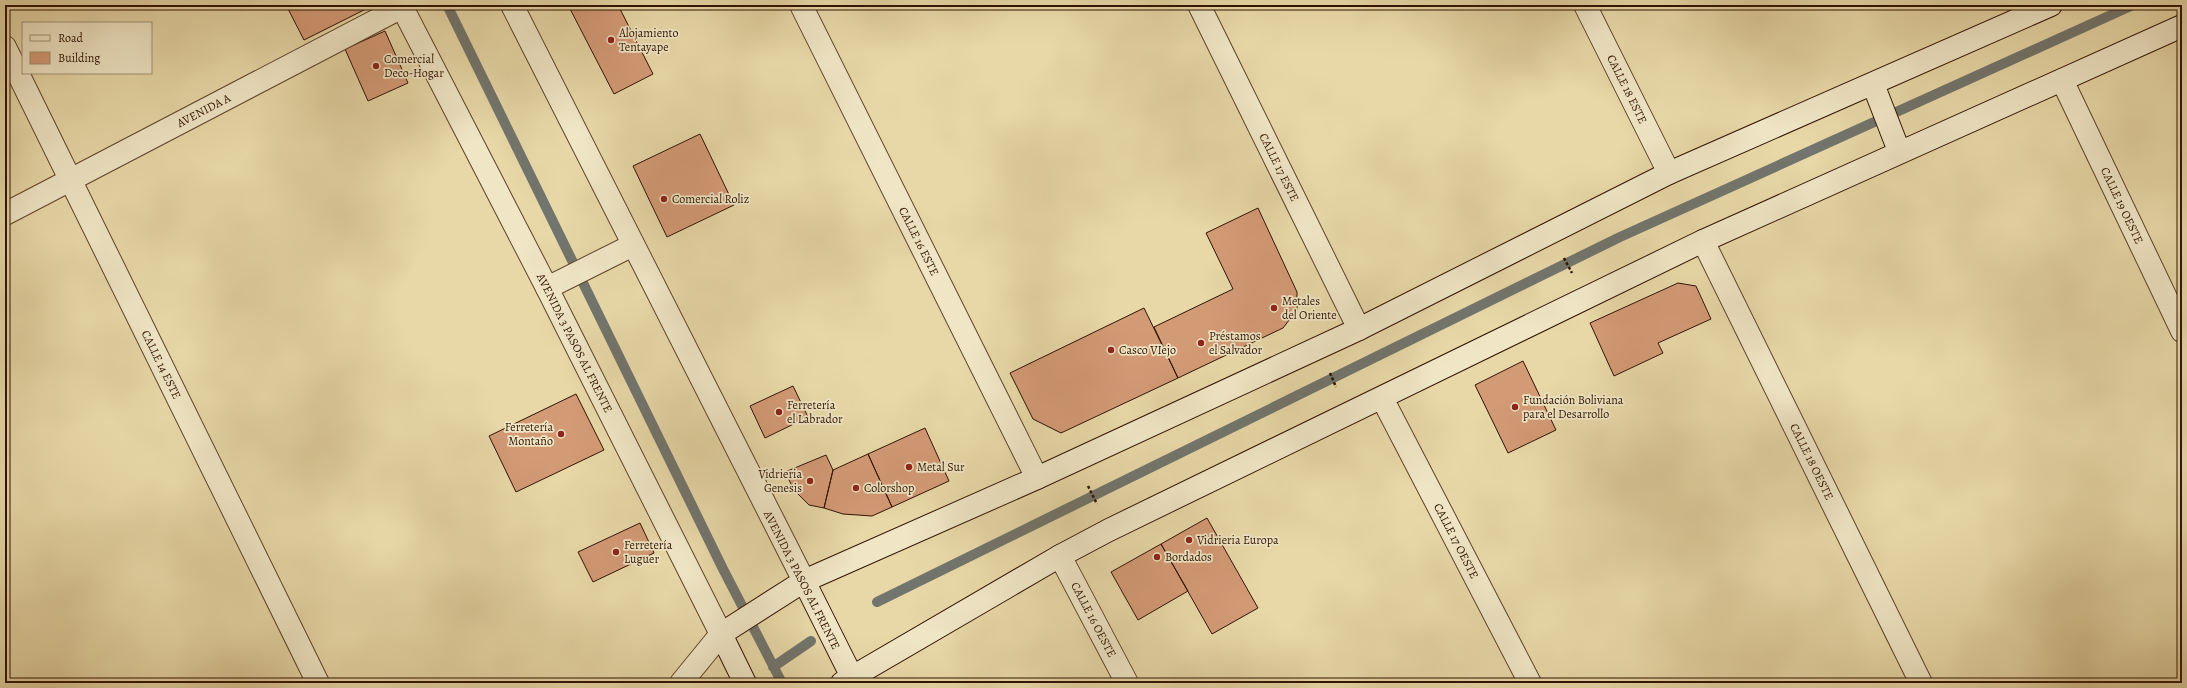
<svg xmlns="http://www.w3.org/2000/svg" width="2187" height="688" viewBox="0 0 2187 688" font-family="Alegreya,serif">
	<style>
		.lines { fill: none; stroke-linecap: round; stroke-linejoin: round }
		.stream { stroke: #72756d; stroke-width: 10 }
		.building { fill: #d39a76; stroke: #2f1300 }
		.minor-casing { stroke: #5d442a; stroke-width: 24 }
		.tertiary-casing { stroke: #5d442a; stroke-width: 24 }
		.secondary-casing { stroke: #2f1300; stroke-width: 24 }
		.path { stroke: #2f1300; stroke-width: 2.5; stroke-dasharray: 3 2; stroke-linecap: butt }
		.minor { stroke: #f0e6c6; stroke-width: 22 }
		.tertiary { stroke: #f0e6c6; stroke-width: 22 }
		.secondary { stroke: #f0e6c6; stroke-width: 22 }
		.poi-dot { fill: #8f2418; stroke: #f0e6c6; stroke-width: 1.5 }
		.labels { text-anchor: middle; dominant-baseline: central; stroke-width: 3.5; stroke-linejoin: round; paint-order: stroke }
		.poi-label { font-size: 12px; fill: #2f1300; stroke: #f0e6c6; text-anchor: start }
		.street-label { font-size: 12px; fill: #2f1300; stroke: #f0e6c6 }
	</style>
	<rect width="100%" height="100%" fill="#e8d8a8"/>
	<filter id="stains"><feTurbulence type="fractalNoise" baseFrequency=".005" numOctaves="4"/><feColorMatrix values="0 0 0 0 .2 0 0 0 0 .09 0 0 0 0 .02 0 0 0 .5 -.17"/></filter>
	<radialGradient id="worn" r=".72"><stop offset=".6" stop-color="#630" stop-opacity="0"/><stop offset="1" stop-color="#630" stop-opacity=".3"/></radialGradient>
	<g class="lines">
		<!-- stream -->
		<path class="stream" d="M447 5 723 569 782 683
			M877 602 1620 237 2133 5
			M773 667 811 641"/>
	</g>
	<!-- building -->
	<path class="building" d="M286 5H367L368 8 304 40Z
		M568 5H618L653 74 614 94Z
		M385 31 408 83 368 101 345 49Z
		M700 134 734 205 667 237 633 166Z
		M1258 208 1297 292V310L1283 328 1178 378 1154 327 1233 289 1206 233Z
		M1678 283 1696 286 1711 319 1658 343 1663 353 1614 376 1590 323Z
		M1144 308 1178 378 1061 433 1033 419 1010 373Z
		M1523 361 1556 430 1508 453 1475 385Z
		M793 386 808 417 765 438 750 406Z
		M576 394 604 450 516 492 489 436Z
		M925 428 949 481 892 507 868 454Z
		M868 454 892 507 872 516 843 514 824 508 833 470Z
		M826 455 833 470 824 508 809 505 794 490 785 472Z
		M1207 518 1258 608 1212 634 1161 544Z
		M640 523 654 553 593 582 578 552Z
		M1161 544 1188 591 1138 620 1111 572Z"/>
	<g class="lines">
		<!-- minor casing -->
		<g class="minor-casing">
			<g id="minor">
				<path id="s1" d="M801 5 1037 478"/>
				<path id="s2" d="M1199 5 1359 329"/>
				<path id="s3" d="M1585 5 1669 173"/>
				<path id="s4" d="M5 47 318 683"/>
				<path id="s5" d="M2062 80 2182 331"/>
				<path id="s6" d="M5 214 402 7"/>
				<path id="s7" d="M1703 241 1921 683"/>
				<path id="s8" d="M1382 398 1530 683"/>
				<path id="s9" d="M1060 556 1127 683"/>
			</g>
		</g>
		<!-- tertiary casing -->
		<g class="tertiary-casing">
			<g id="tertiary">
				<path id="s10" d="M401 5 547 288 721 634 681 683"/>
				<path d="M512 5 804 581"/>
				<path d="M547 288 633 245"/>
			</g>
		</g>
		<!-- secondary casing -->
		<g class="secondary-casing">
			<path id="secondary" d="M1873 84 1899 151
				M804 581 855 683
				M745 683 721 634 804 581 1037 478 1359 329 1669 173 2051 5
				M842 683 1060 556 1109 530 1703 241 2182 26"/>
		</g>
		<!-- path -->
		<path class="path" d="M1564 258 1572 273
			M1330 373 1336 387
			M1088 486 1097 504"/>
		<!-- minor -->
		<use href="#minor" class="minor"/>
		<!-- tertiary -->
		<use href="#tertiary" class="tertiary"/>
		<!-- secondary -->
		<use href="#secondary" class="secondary"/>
	</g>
	<!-- markers -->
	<g class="poi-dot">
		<circle cx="611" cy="40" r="4"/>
		<circle cx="376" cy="66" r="4"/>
		<circle cx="664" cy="199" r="4"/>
		<circle cx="1274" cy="308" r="4"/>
		<circle cx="1201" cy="343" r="4"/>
		<circle cx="1111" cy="350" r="4"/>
		<circle cx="1515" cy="407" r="4"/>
		<circle cx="779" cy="412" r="4"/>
		<circle cx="561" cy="434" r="4"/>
		<circle cx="909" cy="467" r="4"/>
		<circle cx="810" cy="481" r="4"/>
		<circle cx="856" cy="488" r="4"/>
		<circle cx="1189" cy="540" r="4"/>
		<circle cx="616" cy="552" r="4"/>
		<circle cx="1157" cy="557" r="4"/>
	</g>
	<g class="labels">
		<!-- poi labels -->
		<g class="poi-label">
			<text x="619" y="33">Alojamiento<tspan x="619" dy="14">Tentayape</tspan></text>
			<text x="384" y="59">Comercial<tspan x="384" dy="14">Deco-Hogar</tspan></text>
			<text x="672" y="199">Comercial Roliz</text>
			<text x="1282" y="301">Metales<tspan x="1282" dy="14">del Oriente</tspan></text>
			<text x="1209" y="336">Préstamos<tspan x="1209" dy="14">el Salvador</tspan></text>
			<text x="1119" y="350">Casco VIejo</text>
			<text x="1523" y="400">Fundación Boliviana<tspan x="1523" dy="14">para el Desarrollo</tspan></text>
			<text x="787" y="405">Ferretería<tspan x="787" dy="14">el Labrador</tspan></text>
			<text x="553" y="427" text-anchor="end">Ferretería<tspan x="553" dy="14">Montaño</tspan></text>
			<text x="917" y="467">Metal Sur</text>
			<text x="802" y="474" text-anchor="end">Vidrieria<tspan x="802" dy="14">Genesis</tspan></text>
			<text x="864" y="488">Colorshop</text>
			<text x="1197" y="540">Vidrieria Europa</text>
			<text x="624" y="545">Ferretería<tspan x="624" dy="14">Luguer</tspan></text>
			<text x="1165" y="557">Bordados</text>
		</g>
		<!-- street labels -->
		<g class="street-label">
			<text stroke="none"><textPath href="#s3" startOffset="94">CALLE 18 ESTE</textPath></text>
			<text stroke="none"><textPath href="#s6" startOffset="224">AVENIDA A</textPath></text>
			<text stroke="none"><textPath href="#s2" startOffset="181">CALLE 17 ESTE</textPath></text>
			<text stroke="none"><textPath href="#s5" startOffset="139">CALLE 19 OESTE</textPath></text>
			<text stroke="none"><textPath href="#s1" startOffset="264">CALLE 16 ESTE</textPath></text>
			<text stroke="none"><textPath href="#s10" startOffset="380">AVENIDA 3 PASOS AL FRENTE</textPath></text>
			<text stroke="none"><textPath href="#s4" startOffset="354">CALLE 14 ESTE</textPath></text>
			<text stroke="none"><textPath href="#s7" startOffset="246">CALLE 18 OESTE</textPath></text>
			<text stroke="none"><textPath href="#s8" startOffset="161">CALLE 17 OESTE</textPath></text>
			<text transform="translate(802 580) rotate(63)">AVENIDA 3 PASOS AL FRENTE</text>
			<text stroke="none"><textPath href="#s9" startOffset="72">CALLE 16 OESTE</textPath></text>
		</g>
	</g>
	<!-- margin -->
	<rect width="2187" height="688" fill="none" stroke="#e8d8a8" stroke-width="20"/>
	<rect x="6" y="6" width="2175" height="676" fill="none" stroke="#2f1300" stroke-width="2"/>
	<rect x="10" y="10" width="2167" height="668" fill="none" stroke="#2f1300"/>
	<!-- legend -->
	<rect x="22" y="22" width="130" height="52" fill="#f0e6c6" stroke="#a39277"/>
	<rect x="30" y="35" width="20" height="6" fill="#f0e6c6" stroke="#a39277"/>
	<text x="58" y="42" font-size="12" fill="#2f1300">Road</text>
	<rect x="30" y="52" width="20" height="12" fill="#d39a76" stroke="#a39277"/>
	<text x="58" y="62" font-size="12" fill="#2f1300">Building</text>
	<rect width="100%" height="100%" filter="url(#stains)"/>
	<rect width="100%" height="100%" fill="url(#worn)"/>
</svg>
